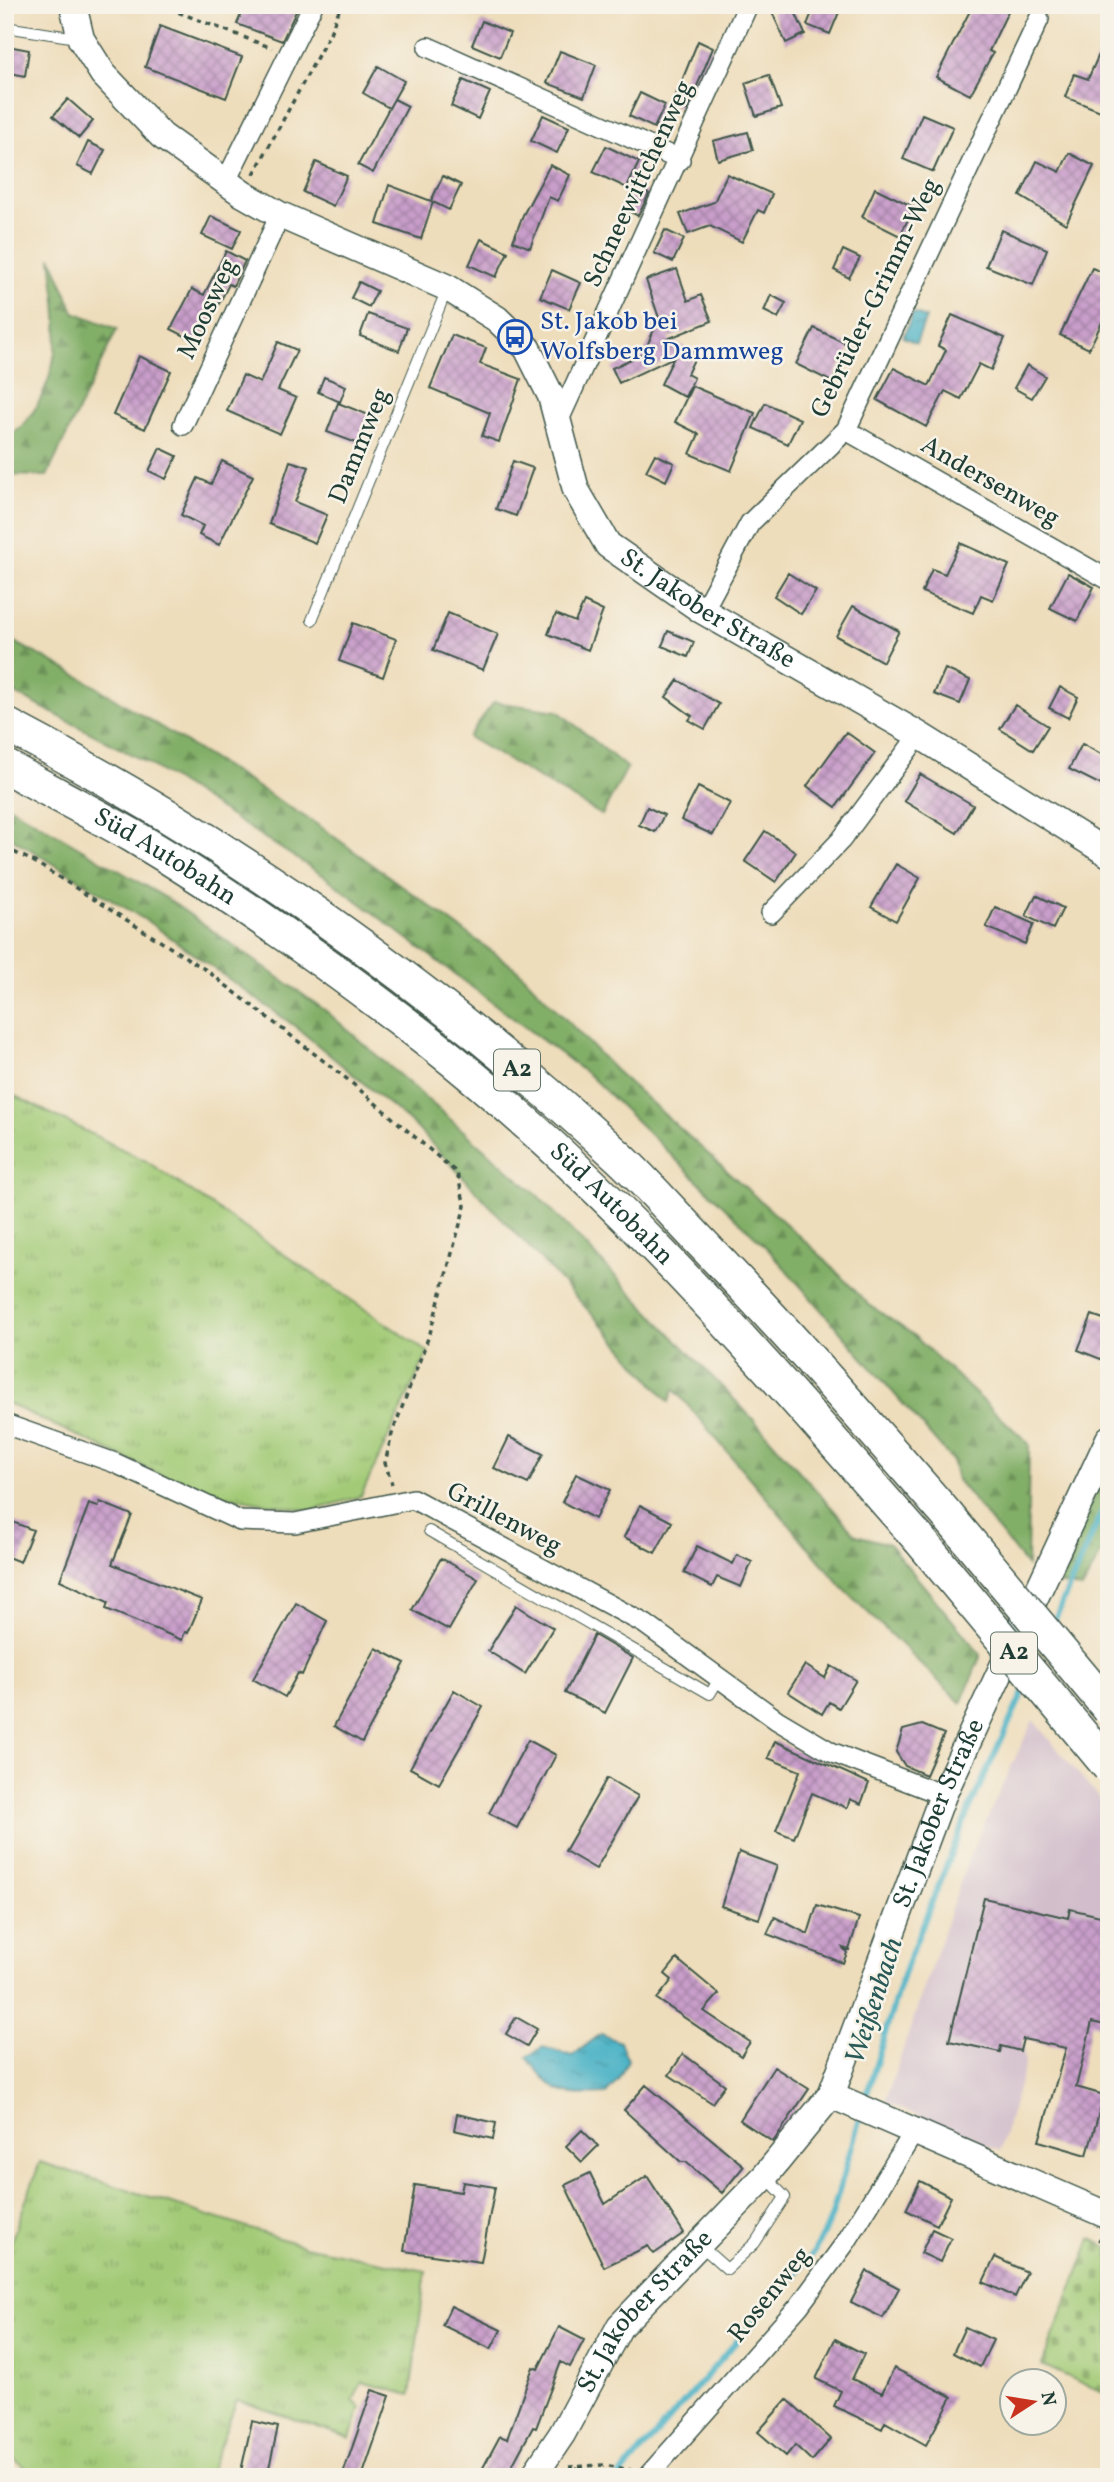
<svg xmlns="http://www.w3.org/2000/svg" width="1114" height="2482" viewBox="0 0 1114 2482" font-family="Vollkorn,serif">
	<style>
		.industrial { fill: #d1bdcb }
		.grass { fill: url(#grass-tufts); stroke: #618456; stroke-width: 2 }
		.forest { fill: url(#forest-firs); stroke: #50764e; stroke-width: 2 }
		.cemetery { fill: url(#cemetery-stones); stroke: #618456; stroke-width: 2 }
		.water { fill: url(#water-ripples); stroke: #33777c; stroke-width: 2 }
		.lines { fill: none; stroke-linecap: round; stroke-linejoin: round }
		.stream { stroke: #47b1c5; stroke-width: 6 }
		.building { fill: url(#building-cross-hatch) }
		.service-casing { stroke: #3e5548; stroke-width: 12 }
		.minor-casing { stroke: #3e5548; stroke-width: 22 }
		.secondary-casing { stroke: #3e5548; stroke-width: 29 }
		.motorway-casing { stroke: #3e5548; stroke-width: 36 }
		.path { stroke: #3e5548; stroke-width: 3.5; stroke-dasharray: 5 5; stroke-linecap: butt }
		.service { stroke: #fff; stroke-width: 10 }
		.minor { stroke: #fff; stroke-width: 19 }
		.secondary { stroke: #fff; stroke-width: 26 }
		.motorway { stroke: #fff; stroke-width: 33 }
		.motorway-bridge-casing { stroke: #3e5548; stroke-width: 36; stroke-linecap: butt }
		.motorway-bridge { stroke: #fff; stroke-width: 33 }
		.labels { text-anchor: middle; dominant-baseline: central; stroke-width: 5; stroke-linejoin: round; paint-order: stroke }
		.shield { fill: #f7f3e8; stroke: #60746a; stroke-width: 2 }
		.shield-label { font-size: 24px; font-weight: bold; fill: #1f3d34 }
		.street-label { font-size: 26px; fill: #1f3d34; stroke: #f7f3e8 }
		.transit-label { font-size: 26px; fill: #164399; stroke: #f7f3e8; text-anchor: start }
		.water-label { font-size: 28px; font-style: italic; fill: #295a58; stroke: #f7f3e8 }
	</style>
	<defs>
		<pattern id="grass-tufts" width="24" height="20" patternUnits="userSpaceOnUse" patternTransform="scale(1.75)"><rect width="24" height="20" fill="#a3cb77"/><path d="M3 7l-1-3M5 7V3M7 7l1-3M15 17l-1-3M17 17v-4M19 17l1-3" fill="none" stroke="#84a662"/></pattern>
		<pattern id="forest-firs" width="22" height="20" patternUnits="userSpaceOnUse" patternTransform="scale(1.75)"><rect width="22" height="20" fill="#82af68"/><path d="M5 1l3.5 6h-7zM16 11l3.5 6h-7z" fill="#6a9056"/></pattern>
		<pattern id="cemetery-stones" width="16" height="16" patternUnits="userSpaceOnUse" patternTransform="scale(1.75)"><rect width="16" height="16" fill="#a3cb77"/><path d="M2 7V4a2 2 0 0 1 4 0v3zM10 15v-3a2 2 0 0 1 4 0v3z" fill="#84a662"/></pattern>
		<pattern id="water-ripples" width="26" height="14" patternUnits="userSpaceOnUse" patternTransform="scale(1.75)"><rect width="26" height="14" fill="#47b1c5"/><path d="M2 4q2-2 4 0t4 0M15 11q2-2 4 0t4 0" fill="none" stroke="#3b91a1"/></pattern>
		<pattern id="building-cross-hatch" width="8" height="8" patternUnits="userSpaceOnUse" patternTransform="scale(1.75)"><rect width="8" height="8" fill="#c99eca"/><path d="M0 0l8 8M0 8l8-8" fill="none" stroke="#a382a5"/></pattern>
	</defs>
	<rect width="100%" height="100%" fill="#f7f3e8"/>
	<filter id="ink" filterUnits="userSpaceOnUse"><feTurbulence type="fractalNoise" baseFrequency=".0143" numOctaves="2"/><feDisplacementMap in="SourceGraphic" scale="14" xChannelSelector="R" yChannelSelector="G"/><feConvolveMatrix kernelMatrix="1 2 1 2 8 2 1 2 1" color-interpolation-filters="sRGB"/></filter>
	<filter id="wash" filterUnits="userSpaceOnUse"><feTurbulence type="fractalNoise" baseFrequency=".00686" numOctaves="4" result="noise"/><feDisplacementMap in="SourceGraphic" scale="28" xChannelSelector="R" yChannelSelector="G"/><feGaussianBlur stdDeviation="1.57" result="paint"/><feColorMatrix in="noise" values="0 0 0 0 0 0 0 0 0 0 0 0 0 0 0 0 0 1.4 0 .05"/><feComposite in="paint" operator="in"/></filter>
	<g filter="url(#wash)">
		<rect width="100%" height="100%" fill="#edb"/>
		<!-- industrial -->
		<path class="industrial" d="M1033 1720 1109 1810V2029L1088 2022 1081 2051 1022 2039 1025 2064 1000 2151 885 2102 969 1857Z"/>
		<!-- grass -->
		<path class="grass" d="M5 1091 146 1161 428 1352 361 1496 312 1511 195 1491 5 1402Z
			M40 2162 304 2246 426 2271 410 2395 362 2382 353 2401 361 2407 350 2438 237 2400 208 2477H39L5 2454V2258Z"/>
		<!-- forest -->
		<path class="forest" d="M51 257 74 312 117 329 47 476 5 475V439C39 420 55 372 57 334 59 310 53 282 51 257Z
			M5 637 82 678 318 825 519 971 615 1070 818 1253 868 1304 912 1334 1029 1444 1027 1566 957 1480 952 1460 768 1249 590 1076 327 878 146 762 5 688Z
			M494 702 558 711 627 768 602 815 468 737Z
			M5 804 166 898 326 1011 537 1195 751 1417 856 1535 889 1544 981 1655 961 1703 843 1588 674 1389 669 1402 606 1329 415 1126 296 1027 150 923 5 834Z
			M1109 1469V1538L1082 1589 1049 1581Z"/>
		<!-- cemetery -->
		<path class="cemetery" d="M1091 2239 1109 2248V2395L1042 2365Z"/>
		<!-- water -->
		<path class="water" d="M913 313 926 318 916 343 903 337Z
			M601 2034 620 2042 628 2060 618 2080 606 2094C560 2096 555 2095 527 2057L543 2047 572 2056Z"/>
		<g class="lines">
			<!-- stream -->
			<path class="stream" d="M1052 1626 1109 1496
				M864 2104 903 1974 968 1812 1027 1684
				M619 2477 814 2252 831 2218 861 2114"/>
		</g>
		<g id="blocks">
			<!-- building -->
			<path class="building" d="M245 5H299L282 41 237 24Z
				M786 5H792L805 34 786 43 772 12Z
				M815 5H842L830 34 807 25Z
				M973 5H1011L989 51 993 53 970 95 936 77Z
				M482 21 510 33 500 57 472 45Z
				M160 26 242 57 226 98 145 67Z
				M1109 32V98L1103 112 1065 97 1074 74 1088 79Z
				M698 41 713 48 687 110 672 105Z
				M8 46 29 50 25 76 5 72Z
				M560 51 596 65 584 97 547 83Z
				M378 66 404 81 389 108 363 93Z
				M769 75 781 108 756 116 745 83Z
				M463 80 490 92 478 119 451 106Z
				M640 93 665 105 654 128 629 116Z
				M68 99 93 121 79 138 53 116Z
				M394 99 408 106 373 173 358 165Z
				M922 114 953 127 933 172 903 159Z
				M543 115 569 127 557 153 531 141Z
				M748 132 753 150 718 160 713 141Z
				M88 142 105 150 93 174 77 166Z
				M606 146 639 162 627 188 593 172Z
				M1069 153 1094 166 1066 224 1020 196 1037 161 1060 172Z
				M316 162 347 176 333 206 303 192Z
				M550 165 570 175 558 201 549 197 530 248 513 241 523 215Z
				M727 174 772 194 764 213 758 210 742 242 710 226 688 234 680 214 714 202Z
				M443 176 461 185 449 210 433 202 421 239 377 224 389 185 431 201Z
				M634 186 649 194 638 216 623 208Z
				M875 188 914 207 900 236 862 217Z
				M211 216 241 230 232 249 202 235Z
				M665 230 684 239 673 262 654 253Z
				M1001 230 1047 249 1033 285 986 266Z
				M481 239 508 252 496 277 469 265Z
				M843 250 860 258 849 278 834 270Z
				M226 251 245 261 233 286 229 284 199 343 171 329 192 289 204 295Z
				M1092 268 1109 275V308L1089 349 1060 335Z
				M677 269 688 301 701 295 712 321 667 339 697 353 687 374 694 378 685 397 661 384 674 357 619 383 612 368 644 353 659 318 646 280Z
				M552 270 581 283 569 309 540 297Z
				M359 282 377 291 369 307 351 298Z
				M771 295 786 303 778 318 764 311Z
				M368 314 407 328 399 351 360 336Z
				M952 315 1005 338 991 370 979 364 961 399 945 391 926 427 877 400 894 368 929 386 946 350 938 346Z
				M814 328 851 346 832 382 796 364Z
				M452 335 486 348 480 364 521 379 499 442 482 436 490 413 430 388Z
				M278 342 297 350 278 390 296 398 280 434 227 411 243 375 260 383Z
				M139 356 171 371 145 429 113 415Z
				M1027 365 1045 376 1032 398 1014 388Z
				M324 377 346 386 340 402 318 392Z
				M692 386 755 413 731 471 690 454 699 434 675 422Z
				M338 403 369 415 359 444 327 432Z
				M765 403 800 419 788 444 753 428Z
				M160 448 177 456 166 479 149 471Z
				M655 454 674 463 666 481 646 471Z
				M222 461 253 476 219 545 199 535 203 526 181 515 198 478 211 484Z
				M290 461 309 467 295 502 327 515 315 543 269 524Z
				M513 461 533 468 516 516 496 509Z
				M960 543 1009 565 993 600 981 595 973 613 922 592 932 569 945 574Z
				M788 573 816 591 801 614 774 596Z
				M1068 573 1094 587 1077 621 1050 608Z
				M584 602 603 611 588 650 548 634 556 614 575 622Z
				M853 606 899 631 883 662 836 636Z
				M448 613 498 634 483 670 433 650Z
				M353 623 396 639 383 677 339 661Z
				M668 631 694 642 688 657 662 646Z
				M945 669 970 680 960 704 934 694Z
				M678 680 719 704 705 729 689 720 692 716 666 697Z
				M1060 687 1078 697 1068 718 1049 708Z
				M1015 705 1048 726 1033 750 1000 729Z
				M846 732 875 753 836 807 807 786Z
				M1082 744 1109 758V789L1069 769Z
				M920 774 973 805 957 833 904 801Z
				M698 787 730 803 713 835 681 820Z
				M647 807 664 815 655 832 639 825Z
				M765 831 796 852 776 882 745 861Z
				M896 864 920 878 896 921 871 907Z
				M1036 895 1063 908 1053 929 1026 916Z
				M995 907 1034 924 1025 944 986 927Z
				M1092 1315 1109 1321V1345L1103 1360 1078 1350Z
				M509 1437 543 1454 528 1484 494 1468Z
				M576 1474 610 1490 595 1519 562 1502Z
				M100 1502 132 1515 112 1564 202 1600 188 1633 185 1632 182 1640 106 1609 108 1602 60 1580 89 1504 98 1507Z
				M640 1505 672 1522 655 1553 624 1537Z
				M5 1519 33 1530 20 1562 5 1556Z
				M697 1546 733 1564 737 1555 752 1562 741 1587 717 1577 712 1587 684 1573Z
				M441 1558 478 1579 449 1630 412 1610Z
				M296 1603 327 1621 302 1675 298 1673 285 1697 253 1679Z
				M516 1605 553 1628 525 1674 488 1651Z
				M594 1635 633 1658 605 1713 565 1693Z
				M376 1648 405 1663 362 1742 334 1726Z
				M805 1665 825 1678 831 1666 856 1680 839 1708 829 1702 822 1714 788 1692Z
				M454 1690 483 1707 439 1784 410 1768Z
				M922 1725 944 1734 926 1775 905 1766 896 1752 903 1730Z
				M528 1740 556 1755 517 1828 489 1813Z
				M775 1741 869 1783 861 1804 850 1799 847 1808 812 1793 794 1838 776 1831 800 1771 768 1758Z
				M607 1778 638 1796 596 1869 565 1851Z
				M739 1852 777 1866 759 1919 721 1906Z
				M984 1898 1068 1918 1070 1909 1109 1918V2026L1092 2022 1076 2087 1104 2095 1087 2155 1039 2141 1066 2048 1023 2039 1020 2051 1001 2046 1000 2052 949 2041Z
				M817 1905 859 1918 849 1950 843 1948 847 1953 843 1963 767 1934 775 1917 808 1934Z
				M677 1959 719 1994 704 2011 750 2042 741 2056 657 1999 672 1980 665 1974Z
				M516 2017 537 2029 527 2046 506 2034Z
				M683 2054 725 2085 712 2103 669 2075Z
				M774 2067 809 2089 773 2142 740 2120Z
				M646 2085 744 2166 722 2193 686 2162H681L624 2110Z
				M457 2114 496 2123 493 2139 454 2130Z
				M582 2130 598 2146 582 2162 566 2146Z
				M590 2173 605 2204 647 2176 684 2233 654 2254 648 2246 604 2267 565 2185Z
				M920 2181 951 2197 937 2225 906 2210Z
				M463 2182 495 2187 481 2262 404 2251 415 2185 461 2192Z
				M932 2229 951 2238 940 2262 921 2253Z
				M995 2257 1027 2272 1015 2297 983 2282Z
				M867 2271 899 2288 883 2318 851 2302Z
				M451 2306 501 2330 491 2349 442 2325Z
				M559 2327 584 2340 570 2367 561 2362 536 2428 533 2427 506 2477H478L500 2436 507 2439 533 2367 538 2369Z
				M965 2327 993 2340 980 2367 953 2353Z
				M835 2339 864 2354 852 2379 882 2393 894 2368 952 2397 926 2445 885 2422 882 2429 834 2406 841 2391 816 2379Z
				M372 2390 390 2396 362 2477H342Z
				M787 2399 831 2439 812 2461 795 2445 786 2456 758 2432Z
				M252 2421 278 2427 267 2477 241 2471Z"/>
		</g>
	</g>
	<g filter="url(#ink)">
		<use href="#blocks" fill-opacity="0" stroke="#3e5548" stroke-width="2"/>
		<g class="lines">
			<!-- service casing -->
			<g class="service-casing">
				<path id="service" d="M5 27 77 38
					M312 620 447 289
					M429 1531 710 1694 720 1677
					M701 2246 727 2269 755 2243 785 2197 765 2176"/>
			</g>
			<!-- minor casing -->
			<g class="minor-casing">
				<path id="minor" d="M428 47 680 160
					M226 181 313 5
					M558 422 748 5
					M183 425 280 215
					M846 430 1109 580
					M703 611 750 523 846 430 1039 19
					M771 913 841 840 919 735
					M5 1424 115 1463 240 1521 295 1523 413 1499 645 1624 777 1720 831 1752 943 1795
					M647 2477 799 2306 846 2242 914 2132"/>
			</g>
			<!-- secondary casing -->
			<g class="secondary-casing">
				<g id="secondary">
					<path id="s1" d="M73 5 81 39 103 74 162 136 243 194 280 215 448 288 497 319 527 348 551 396 576 490 608 545 703 611 919 735 1109 854"/>
					<path d="M831 2095 1109 2216"/>
					<path id="s2" d="M533 2477 562 2434 620 2326 765 2176 831 2095 943 1795 1109 1439"/>
				</g>
			</g>
			<!-- motorway casing -->
			<g class="motorway-casing">
				<g id="motorway">
					<path d="M5 724C228 840 434 987 619 1157 646 1182 671 1211 697 1238 783 1327 865 1421 947 1515"/>
					<path id="s3" d="M5 766C48 790 91 812 133 836 237 898 336 969 431 1043 614 1186 766 1366 919 1539"/>
				</g>
			</g>
			<!-- path -->
			<path class="path" d="M177 5 175 11 272 48
				M254 174 330 33 341 5
				M5 848 33 861 206 970 347 1079 457 1173 465 1206 430 1333 392 1434 385 1463 392 1484
				M1098 2239 1109 2244
				M569 2467 604 2465 631 2470
				M571 2477 578 2467"/>
			<!-- service -->
			<use href="#service" class="service"/>
			<!-- minor -->
			<use href="#minor" class="minor"/>
			<!-- secondary -->
			<use href="#secondary" class="secondary"/>
			<!-- motorway -->
			<use href="#motorway" class="motorway"/>
			<!-- motorway-bridge casing -->
			<g class="motorway-bridge-casing">
				<path id="motorway-bridge" d="M947 1515 1109 1709
					M919 1539 1109 1767"/>
			</g>
			<!-- motorway-bridge -->
			<use href="#motorway-bridge" class="motorway-bridge"/>
		</g>
	</g>
	<!-- icons -->
	<defs>
		<g id="bus-ring" transform="scale(1.75)"><circle r="9.5" fill="#f7f3e8" stroke="#1a4fb4" stroke-width="1.5"/><path d="M-5-6H5V4H4V6H2V4H-2V6H-4V4H-5ZM-3.5-4V0h7V-4ZM-3.5 1.2v1.5H-2V1.2ZM2 1.2v1.5H3.5V1.2Z" fill="#1a4fb4"/></g>
	</defs>
	<g fill-rule="evenodd">
		<use href="#bus-ring" x="515" y="337"/>
	</g>
	<g class="labels">
		<!-- shield labels -->
		<g class="shield">
			<rect x="494" y="1049.5" width="46" height="41" rx="5"/>
			<rect x="991" y="1632.5" width="46" height="41" rx="5"/>
		</g>
		<g class="shield-label">
			<text x="517" y="1070">A2</text>
			<text x="1014" y="1653">A2</text>
		</g>
		<!-- street labels -->
		<g class="street-label">
			<text transform="translate(639 184) rotate(-65)">Schneewittchenweg</text>
			<text transform="translate(876 298) rotate(-64)">Gebrüder-Grimm-Weg</text>
			<text transform="translate(208 309) rotate(-65)">Moosweg</text>
			<text transform="translate(360 446) rotate(-68)">Dammweg</text>
			<text transform="translate(990 482) rotate(30)">Andersenweg</text>
			<text stroke="none"><textPath href="#s1" startOffset="920">St. Jakober Straße</textPath></text>
			<text stroke="none"><textPath href="#s3" startOffset="184">Süd Autobahn</textPath></text>
			<text stroke="none"><textPath href="#s3" startOffset="751">Süd Autobahn</textPath></text>
			<text transform="translate(504 1519) rotate(28)">Grillenweg</text>
			<text stroke="none"><textPath href="#s2" startOffset="789">St. Jakober Straße</textPath></text>
			<text transform="translate(770 2295) rotate(-51)">Rosenweg</text>
			<text stroke="none"><textPath href="#s2" startOffset="201">St. Jakober Straße</textPath></text>
		</g>
		<!-- transit labels -->
		<g class="transit-label">
			<text x="540" y="322">St. Jakob bei<tspan x="540" dy="30">Wolfsberg Dammweg</tspan></text>
		</g>
		<!-- water labels -->
		<g class="water-label">
			<text transform="translate(875 2001) rotate(-72)">Weißenbach</text>
		</g>
	</g>
	<!-- margin -->
	<rect width="1114" height="2482" fill="none" stroke="#f7f3e8" stroke-width="28"/>
	<!-- north arrow -->
	<g transform="translate(1033 2402) rotate(78)"><circle r="33" fill="#f7f3e8" stroke="#a1aaa0" stroke-width="2"/>
	<path d="M0-5L12 26L0 18L-12 26Z" fill="#c8321e"/>
	<text y="-10" font-size="19" font-weight="bold" text-anchor="middle" fill="#1f3d34">N</text>
	</g>
</svg>
